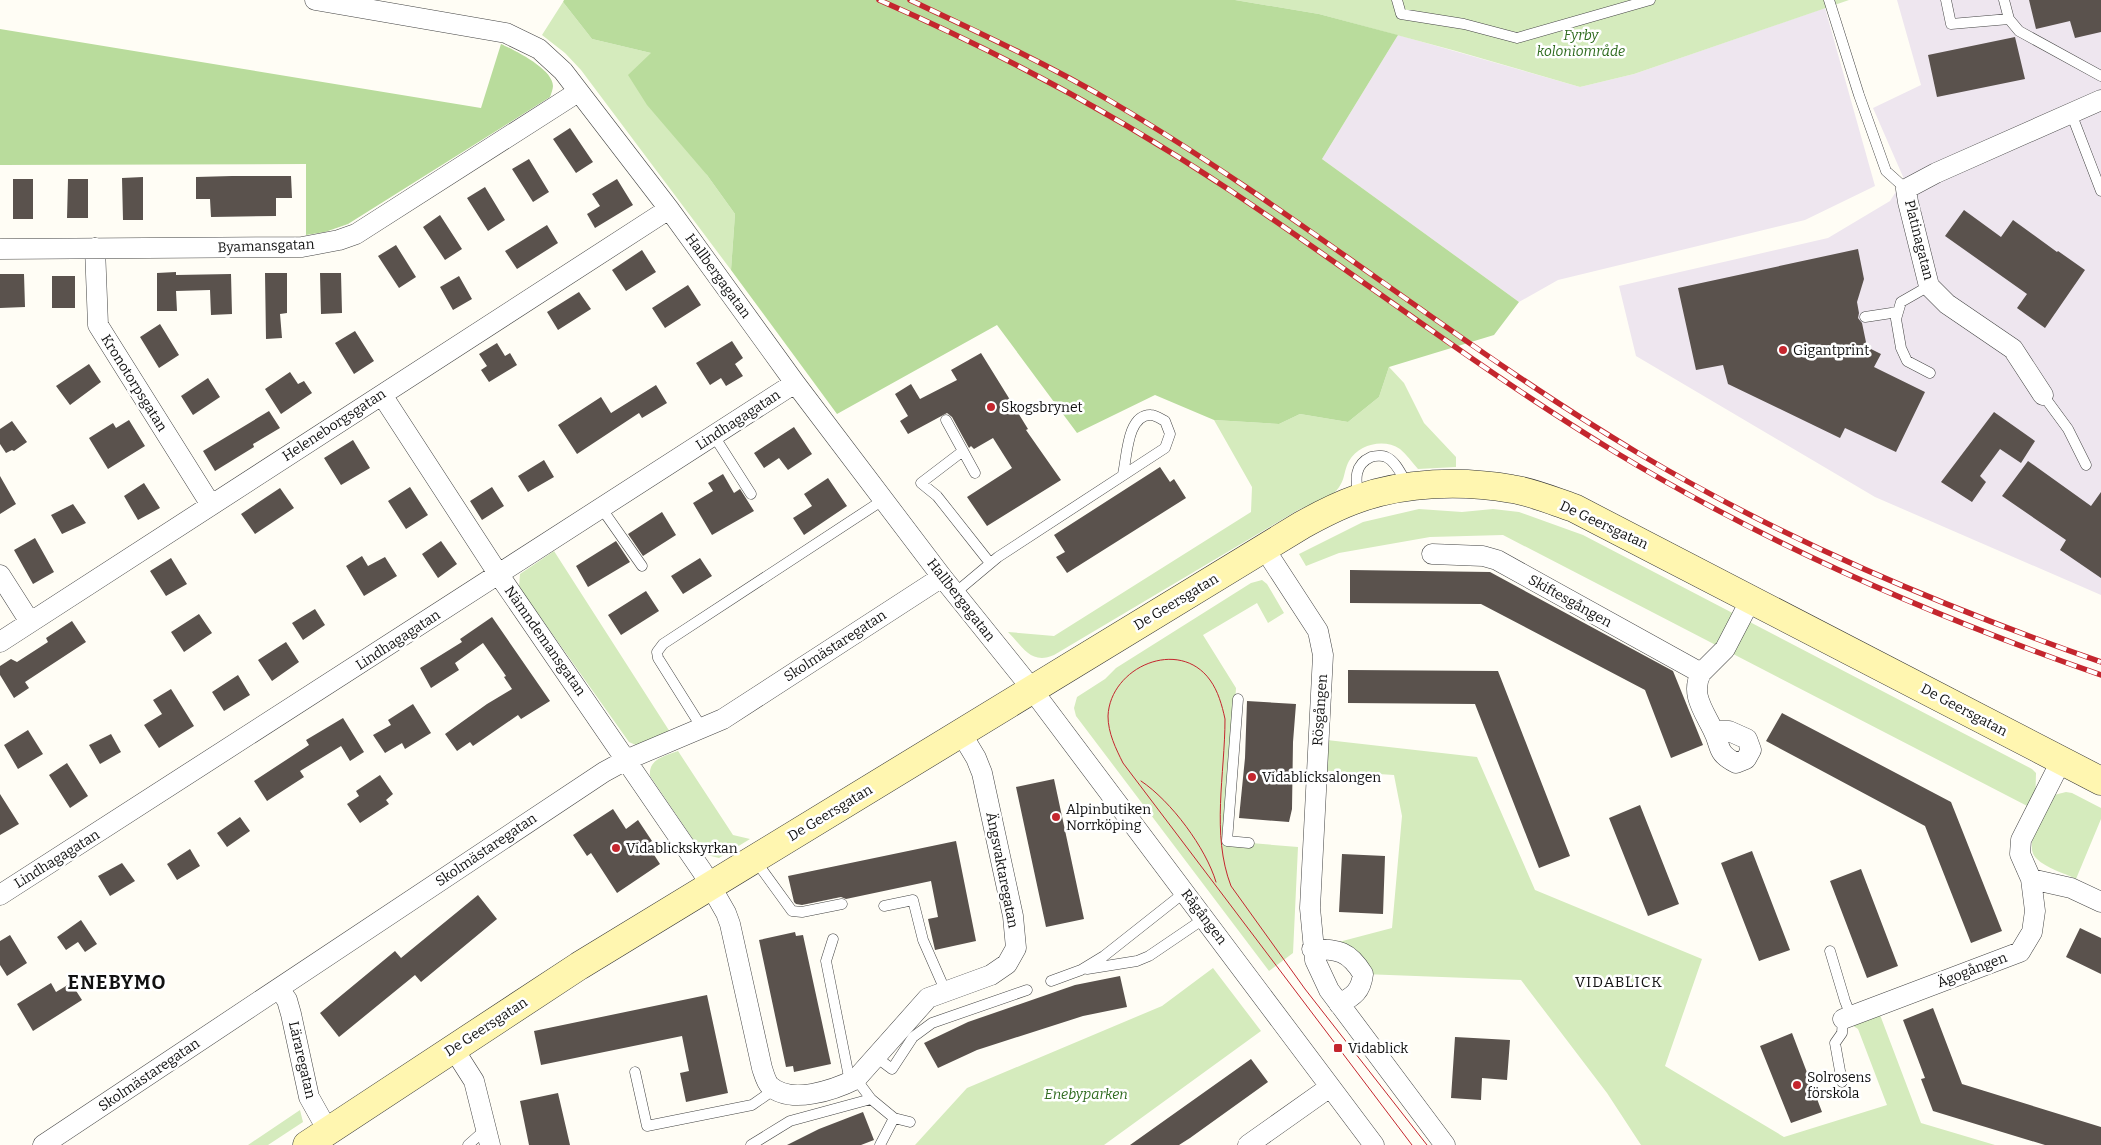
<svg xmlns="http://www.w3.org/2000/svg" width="2101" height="1145" viewBox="0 0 2101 1145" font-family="Bitter,serif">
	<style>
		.industrial { fill: #eee6ef }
		.green { fill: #d5ebbd }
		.forest { fill: #b9dc9c }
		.building { fill: #5a524d }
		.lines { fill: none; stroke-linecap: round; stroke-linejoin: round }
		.lane-casing { stroke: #444; stroke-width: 11 }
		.street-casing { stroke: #444; stroke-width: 21 }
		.secondary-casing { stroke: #333; stroke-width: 29 }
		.lane { stroke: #fff; stroke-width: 10 }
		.street { stroke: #fff; stroke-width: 20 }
		.secondary { stroke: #fff6b0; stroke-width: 28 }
		.tram { stroke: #c4262e; stroke-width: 1 }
		.rail-casing { stroke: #c4262e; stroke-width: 5.5 }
		.rail { stroke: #fff; stroke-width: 4; stroke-dasharray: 11; stroke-linecap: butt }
		.poi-dot { fill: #c4262e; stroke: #fff; stroke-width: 2 }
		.labels { text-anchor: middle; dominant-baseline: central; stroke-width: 5; stroke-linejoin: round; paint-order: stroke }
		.park-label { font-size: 14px; font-style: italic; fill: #2f6b1f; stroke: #fff }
		.street-label { font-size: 14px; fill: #111; stroke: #fff }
		.poi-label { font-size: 14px; fill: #111; stroke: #fff; text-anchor: start }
		.neighbourhood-label { font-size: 15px; letter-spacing: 1px; fill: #111; stroke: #fff }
		.district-label { font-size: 19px; font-weight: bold; letter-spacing: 1px; fill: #111; stroke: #fff }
	</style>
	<rect width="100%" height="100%" fill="#fffdf5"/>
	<!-- industrial -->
	<path class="industrial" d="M1897 0H2101V595L1875 497 1636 356 1619 286 1828 238 1890 201 1904 179 1873 108 1921 85Z
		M1825 8 1875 186 1805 220 1558 280 1519 302 1322 159 1398 35 1580 87 1634 74Z"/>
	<!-- green -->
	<path class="green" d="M1235 0H1849L1634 74 1580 87 1456 51 1319 14Z
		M563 2 592 39 651 53 707 175 735 214 731 270 581 70 565 53 542 35Z
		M1389 367 1404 383 1424 423 1456 457V467L1418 469C1412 462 1406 454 1400 449 1384 438 1359 444 1349 461 1343 472 1346 481 1335 492 1327 500 1309 505 1298 510L1054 655C1031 665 1023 647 1008 632L1054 636 1251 512 1252 487 1214 420 1279 424 1300 414 1348 422 1379 397Z
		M1419 509 1462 512 1493 509 1519 512 1583 535 2032 769 2036 773 2035 810 1503 535 1430 537 1339 553 1306 566 1299 554 1363 522Z
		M554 551 670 732 638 746 629 742 519 587 520 574Z
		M1262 580 1267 584 1284 613 1268 623 1257 603 1203 635 1236 688 1227 841 1298 847 1293 953 1269 971 1076 716 1074 708 1077 697 1105 679 1116 668 1251 583Z
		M1318 739 1477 757 1535 890 1702 959 1665 1066 1784 1137 1887 1105 1858 1029 1843 1019 1877 1007 1921 1123 1995 1145H1641L1607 1093 1521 980 1363 974 1312 949 1392 928 1402 816 1394 775 1316 770Z
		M678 751 733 835 750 839 719 858 703 854 650 776C648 759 665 756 678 751Z
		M2066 792 2072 793 2101 808V819L2076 879C2064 873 2046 868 2037 859 2021 845 2046 810 2054 795Z
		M1213 968 1261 1031 1104 1145H915L967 1088 1162 1006Z
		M300 1110 303 1122 268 1145H248Z"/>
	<!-- forest -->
	<path class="forest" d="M564 0H1235L1319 14 1398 35 1322 159 1519 302 1494 335 1389 367 1379 397 1348 422 1300 414 1279 424 1214 420 1155 395 1077 433 997 325 837 414 731 270 735 214 707 175 647 105 628 75 651 53 592 39 563 2Z
		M0 29 481 108 501 44C514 50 553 69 553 86 553 89 551 94 550 97L348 224 325 232 306 235V164L0 165Z"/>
	<!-- building -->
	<path class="building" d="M2029 0H2101V32L2075 38 2070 21 2036 29Z
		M2015 37 2025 79 1937 97 1928 55Z
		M570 128 593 162 576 173 553 139Z
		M529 159 549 192 533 202 512 169Z
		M232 176H291L292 198H276V216L211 217 210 199H196V177Z
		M143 177V220H123L122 178Z
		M13 179H33V219H13Z
		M68 179H88V218H67Z
		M617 179 633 205 595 228 587 214 600 206 592 194Z
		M485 187 505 220 488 231 467 198Z
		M1964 210 2001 237 2013 220 2057 252 2058 251 2085 270 2045 328 2017 308 2027 294 1945 236Z
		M440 215 462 249 445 260 423 227Z
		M547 225 558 243 517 269 505 251Z
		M396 245 416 277 399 288 378 256Z
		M1858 249 1864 279 1857 302 1859 313 1858 318 1862 323 1867 347 1881 354 1874 367 1925 392 1896 452 1845 428 1840 438 1728 384 1723 365 1696 370 1678 288Z
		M642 250 656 272 626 291 612 270Z
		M176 272V275L231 274 232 314 211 315 210 290 176 291 177 311H157V273Z
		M265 273H287V313L280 314 282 338 266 339Z
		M320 273H341L342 313 321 314Z
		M0 274H24L25 307 0 308Z
		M52 276H75V308H52Z
		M459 276 472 299 453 310 440 287Z
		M688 285 701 305 665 328 652 308Z
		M579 292 591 309 558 330 547 312Z
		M160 324 179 355 159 368 140 337Z
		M355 331 374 361 354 374 335 343Z
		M732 341 743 358 735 364 743 376 726 386 721 378 710 385 696 363Z
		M497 343 505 356 510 353 517 365 489 382 481 370 487 366 479 354Z
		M981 353 1028 429 1026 430 1061 480 987 526 967 497 1012 468 993 438 974 449 971 446 969 448 952 417 947 413 908 434 900 421 908 416 895 394 911 384 920 399 957 380 951 370Z
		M89 364 101 382 70 405 56 386Z
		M290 372 298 384 304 381 312 393 281 414 265 389Z
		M208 378 220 397 193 415 181 396Z
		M656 385 667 403 642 418 639 413 577 454 558 425 601 397 611 413Z
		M269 411 280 428 253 444 254 447 215 471 203 451Z
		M1994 412 2035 441 2021 463 2000 449 1980 476 1986 482 1972 502 1941 482Z
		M129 420 145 446 108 469 89 438 113 423 116 428Z
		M12 421 27 442 14 451 12 450 6 453 0 444V429Z
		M794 427 812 454 788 470 779 458 764 468 754 453Z
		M353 440 370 468 341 485 324 458Z
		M544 460 554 477 528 492 518 476Z
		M2028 461 2091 506 2101 492V578L2060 550 2066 540 2002 496Z
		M1160 467 1170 482 1174 479 1186 498 1067 573 1056 557 1065 552 1054 535Z
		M723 474 734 493 740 489 754 511 712 535 693 503 713 491 708 483Z
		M0 476 16 504 0 514Z
		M828 478 847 506 804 535 793 518 812 506 804 494Z
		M144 483 160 508 138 520 124 496Z
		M410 487 428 515 406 529 388 501Z
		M492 487 504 506 482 520 470 501Z
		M280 488 294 508 255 534 241 514Z
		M73 504 86 523 62 534 51 515Z
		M662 512 676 535 643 556 628 534Z
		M35 538 54 572 33 584 14 550Z
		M441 541 457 564 438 578 422 554Z
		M616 541 630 562 588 587 576 566Z
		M362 556 368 566 385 557 397 576 364 596 346 566Z
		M171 558 187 584 166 596 150 571Z
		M700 558 712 576 683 594 671 576Z
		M1350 570 1490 572 1673 671 1703 745 1671 758 1645 690 1481 604 1350 603Z
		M646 591 659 611 621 635 608 615Z
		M315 609 325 625 303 640 292 623Z
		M199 614 212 633 184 652 171 632Z
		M492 617 550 701 521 719 518 715 473 746 470 742 457 751 445 734 487 704 512 689 504 677 506 676 483 643 455 663 459 670 431 688 420 668 462 642 460 639Z
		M72 621 86 642 25 682 29 688 14 698 0 675V666L11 659 17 662 48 642 46 638Z
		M286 642 299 662 272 681 258 660Z
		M1348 670 1498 671 1570 856 1539 868 1475 704 1348 703Z
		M238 675 250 695 224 711 212 692Z
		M171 689 194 726 159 748 144 725 162 714 153 700Z
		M1247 701 1296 704 1293 742 1292 809 1289 822 1239 818 1245 758Z
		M413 704 431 733 405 749 402 743 385 753 373 735 391 725 388 720Z
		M1782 713 1951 802 2002 931 1971 943 1925 826 1766 741Z
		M343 718 364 752 350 761 341 746 300 771 304 777 267 801 254 781 309 745 306 740Z
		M28 730 43 754 18 769 4 745Z
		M111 734 121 752 100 764 89 745Z
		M67 763 88 796 70 808 49 775Z
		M380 775 393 794 386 800 389 804 360 823 347 804 359 796 356 791Z
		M1054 779 1084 919 1046 927 1016 787Z
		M0 794 19 824 0 835Z
		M1640 805 1679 904 1648 916 1609 818Z
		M613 809 626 829 638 820 652 841 647 844 660 864 617 893 591 853 587 856 573 835Z
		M240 817 250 831 227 847 217 833Z
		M956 841 976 941 935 950 928 919 938 917 931 881 846 899 841 897 802 905 796 904 794 902 788 876Z
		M190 849 200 866 177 880 167 864Z
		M1752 851 1790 950 1759 961 1721 863Z
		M1342 854 1385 856 1383 914 1339 912Z
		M122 863 135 881 110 896 98 876Z
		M1861 869 1898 966 1867 978 1830 881Z
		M478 895 497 919 421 982 415 975 339 1037 320 1013 395 951 401 958Z
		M81 920 97 944 85 952 78 942 66 950 57 937Z
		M2080 928 2101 938V974L2066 957Z
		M795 932 796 936 803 935 831 1064 794 1072 793 1066 786 1067 759 940Z
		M10 935 27 963 7 976 0 965V941Z
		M1120 976 1127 1007 1083 1016 977 1050 938 1068 924 1043 968 1022 1075 985Z
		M51 983 56 992 71 983 82 1000 33 1031 17 1004Z
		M707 995 728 1093 686 1102 680 1073 689 1071 682 1036 541 1065 534 1031Z
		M1933 1008 1962 1084 2101 1127V1145H2045L1933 1111 1921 1079 1925 1078 1903 1020Z
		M1792 1033 1822 1112 1791 1123 1760 1046Z
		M1455 1037 1510 1040 1507 1080 1482 1078 1481 1100 1451 1098Z
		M1251 1059 1268 1082 1190 1138 1179 1145H1130Z
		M558 1093 570 1145H529L520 1101Z
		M863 1112 874 1140 861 1145H787L819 1129Z"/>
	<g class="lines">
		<!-- lane casing -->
		<g class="lane-casing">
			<path id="lane" d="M1397 0 1401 14 1464 24 1517 38 1650 0
				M1829 0 1859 95 1886 171 1906 189
				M1946 0 1951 24 2009 19
				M2004 0 2009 19 2019 31 2101 76
				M2071 113 2101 191
				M1929 286 1901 302 1896 319 1901 348 1907 361 1930 373
				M1865 317 1898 312
				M2043 395 2068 429 2086 465
				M946 420 975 473
				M714 436 751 494
				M963 451 921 483 937 496 990 563
				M1358 497C1356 481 1353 465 1371 457 1374 456 1382 455 1386 457 1396 461 1402 476 1407 484
				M602 509 642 566
				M955 593 998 557 1165 448 1170 434 1165 421C1161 419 1155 415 1151 415 1127 414 1127 457 1123 474
				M1238 699 1227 841 1249 843
				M702 728 658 658 657 652 663 644 883 500
				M755 860 792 911 802 912 842 904
				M884 906 913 900 923 940 945 990
				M833 939 826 961 850 1082
				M1830 951 1845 1001 1851 1016
				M1087 969 1137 961 1149 956 1205 918
				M1051 981 1081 970 1104 956 1185 892
				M876 1057 892 1069 913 1037 932 1023 1027 990
				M635 1072 647 1126 752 1105 775 1089
				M856 1079 871 1099 894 1118 910 1122
				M1842 1082 1835 1043 1842 1033 1843 1019
				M468 1145 486 1129
				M751 1145 790 1121 871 1099
				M880 1145 894 1118"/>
		</g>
		<!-- street casing -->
		<g class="street-casing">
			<path id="street" d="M315 0 506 33 539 49 563 71 669 209 795 383 942 577 1024 679 1374 1145
				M95 248 98 325 211 505
				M0 249 302 247 339 240 356 234 578 92
				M382 395 499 575 702 871 726 913 730 924 762 1068C764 1074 766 1082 770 1086 791 1105 834 1090 856 1079L928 998 991 975 1007 964 1016 948 1013 916 982 773 976 758 961 733
				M2043 395 2013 349 1947 304 1929 286 1908 202 1906 189 1936 173 2101 100
				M1264 548 1318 631 1323 655 1310 908 1315 960 1329 990 1445 1145
				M1432 554 1483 556 1497 560 1701 673 1725 649 1751 599
				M0 575 30 622
				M0 642 669 209
				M1701 673C1690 694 1704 711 1713 730 1722 747 1715 752 1736 763L1746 759 1751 750 1747 739 1729 731H1714
				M2031 879 2071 888 2101 902
				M0 895 795 383
				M1312 949C1338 949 1349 951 1363 974 1361 991 1354 996 1339 1004
				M279 989 287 1000 291 1014 309 1097 328 1131
				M1843 1019 2020 952 2032 932 2035 911 2031 879 2020 854 2021 840 2061 761
				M453 1048 474 1081 490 1145
				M43 1145 604 772 626 760 723 719 942 577
				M1248 1145 1330 1087"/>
		</g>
		<!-- secondary casing -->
		<g class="secondary-casing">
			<path id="secondary" d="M307 1145 579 966 1302 525C1320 515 1337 506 1357 499 1404 482 1462 480 1512 489 1532 492 1553 501 1574 508L2101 781"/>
		</g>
		<!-- lane -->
		<use href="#lane" class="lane"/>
		<!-- street -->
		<use href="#street" class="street"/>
		<!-- secondary -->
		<use href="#secondary" class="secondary"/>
		<!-- tram -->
		<path class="tram" d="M1141 781C1171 801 1206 848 1216 882
			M1412 1145 1123 763C1116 749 1108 733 1108 716 1110 667 1179 637 1210 680 1218 691 1222 705 1225 719 1225 774 1211 834 1231 886L1305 989 1427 1145"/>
		<!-- rail casing -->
		<g class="rail-casing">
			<path id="rail" d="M879 0C1001 53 1120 117 1231 191 1360 277 1483 372 1615 452 1768 545 1932 616 2101 675
				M910 0C978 32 1047 64 1112 102 1294 209 1457 345 1638 453 1784 540 1941 606 2101 662"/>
		</g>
		<!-- rail -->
		<use href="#rail" class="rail"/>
	</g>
	<!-- markers -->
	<g class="poi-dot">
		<circle cx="1783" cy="350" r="5"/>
		<circle cx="991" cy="407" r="5"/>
		<circle cx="1252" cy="777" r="5"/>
		<circle cx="1056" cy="817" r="5"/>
		<circle cx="616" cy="848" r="5"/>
		<rect x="1333" y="1043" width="10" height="10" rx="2.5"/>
		<circle cx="1797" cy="1085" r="5"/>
	</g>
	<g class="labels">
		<!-- park labels -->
		<g class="park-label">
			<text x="1581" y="35">Fyrby<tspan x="1581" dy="16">koloniområde</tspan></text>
			<text x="1086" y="1094">Enebyparken</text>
		</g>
		<!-- street labels -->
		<g class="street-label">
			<text transform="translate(1919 240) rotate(76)">Platinagatan</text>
			<text transform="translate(266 246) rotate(-2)">Byamansgatan</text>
			<text transform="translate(718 276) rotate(54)">Hallbergagatan</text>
			<text transform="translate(134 383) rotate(58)">Kronotorpsgatan</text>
			<text transform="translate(738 420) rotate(-33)">Lindhagagatan</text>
			<text transform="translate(334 425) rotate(-33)">Heleneborgsgatan</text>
			<text transform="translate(1604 525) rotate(25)">De Geersgatan</text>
			<text transform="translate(961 600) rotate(52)">Hallbergagatan</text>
			<text transform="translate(1570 601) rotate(29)">Skiftesgången</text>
			<text transform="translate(1176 602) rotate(-31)">De Geersgatan</text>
			<text transform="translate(398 640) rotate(-33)">Lindhagagatan</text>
			<text transform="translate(545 641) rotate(55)">Nämndemansgatan</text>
			<text transform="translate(835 646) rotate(-33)">Skolmästaregatan</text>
			<text transform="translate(1320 710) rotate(-86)">Rösgången</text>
			<text transform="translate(1964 710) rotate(28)">De Geersgatan</text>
			<text transform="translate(830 813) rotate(-31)">De Geersgatan</text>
			<text transform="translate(486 850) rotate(-34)">Skolmästaregatan</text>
			<text transform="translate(57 859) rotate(-32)">Lindhagagatan</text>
			<text transform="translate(1002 870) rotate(79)">Ängsvaktaregatan</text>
			<text transform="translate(1204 917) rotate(53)">Rågången</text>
			<text transform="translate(1972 970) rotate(-21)">Ägogången</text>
			<text transform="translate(486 1027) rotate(-33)">De Geersgatan</text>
			<text transform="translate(302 1060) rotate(77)">Läraregatan</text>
			<text transform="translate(149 1075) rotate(-34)">Skolmästaregatan</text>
		</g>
		<!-- poi labels -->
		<g class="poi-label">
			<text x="1793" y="350">Gigantprint</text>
			<text x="1001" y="407">Skogsbrynet</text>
			<text x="1262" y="777">Vidablicksalongen</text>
			<text x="1066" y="809">Alpinbutiken<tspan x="1066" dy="16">Norrköping</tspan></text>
			<text x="626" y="848">Vidablickskyrkan</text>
			<text x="1348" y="1048">Vidablick</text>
			<text x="1807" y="1077">Solrosens<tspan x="1807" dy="16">förskola</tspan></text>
		</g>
		<!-- neighbourhood labels -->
		<g class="neighbourhood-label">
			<text x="1619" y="982">VIDABLICK</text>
		</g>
		<!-- district labels -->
		<g class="district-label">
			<text x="117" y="982">ENEBYMO</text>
		</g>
	</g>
</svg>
